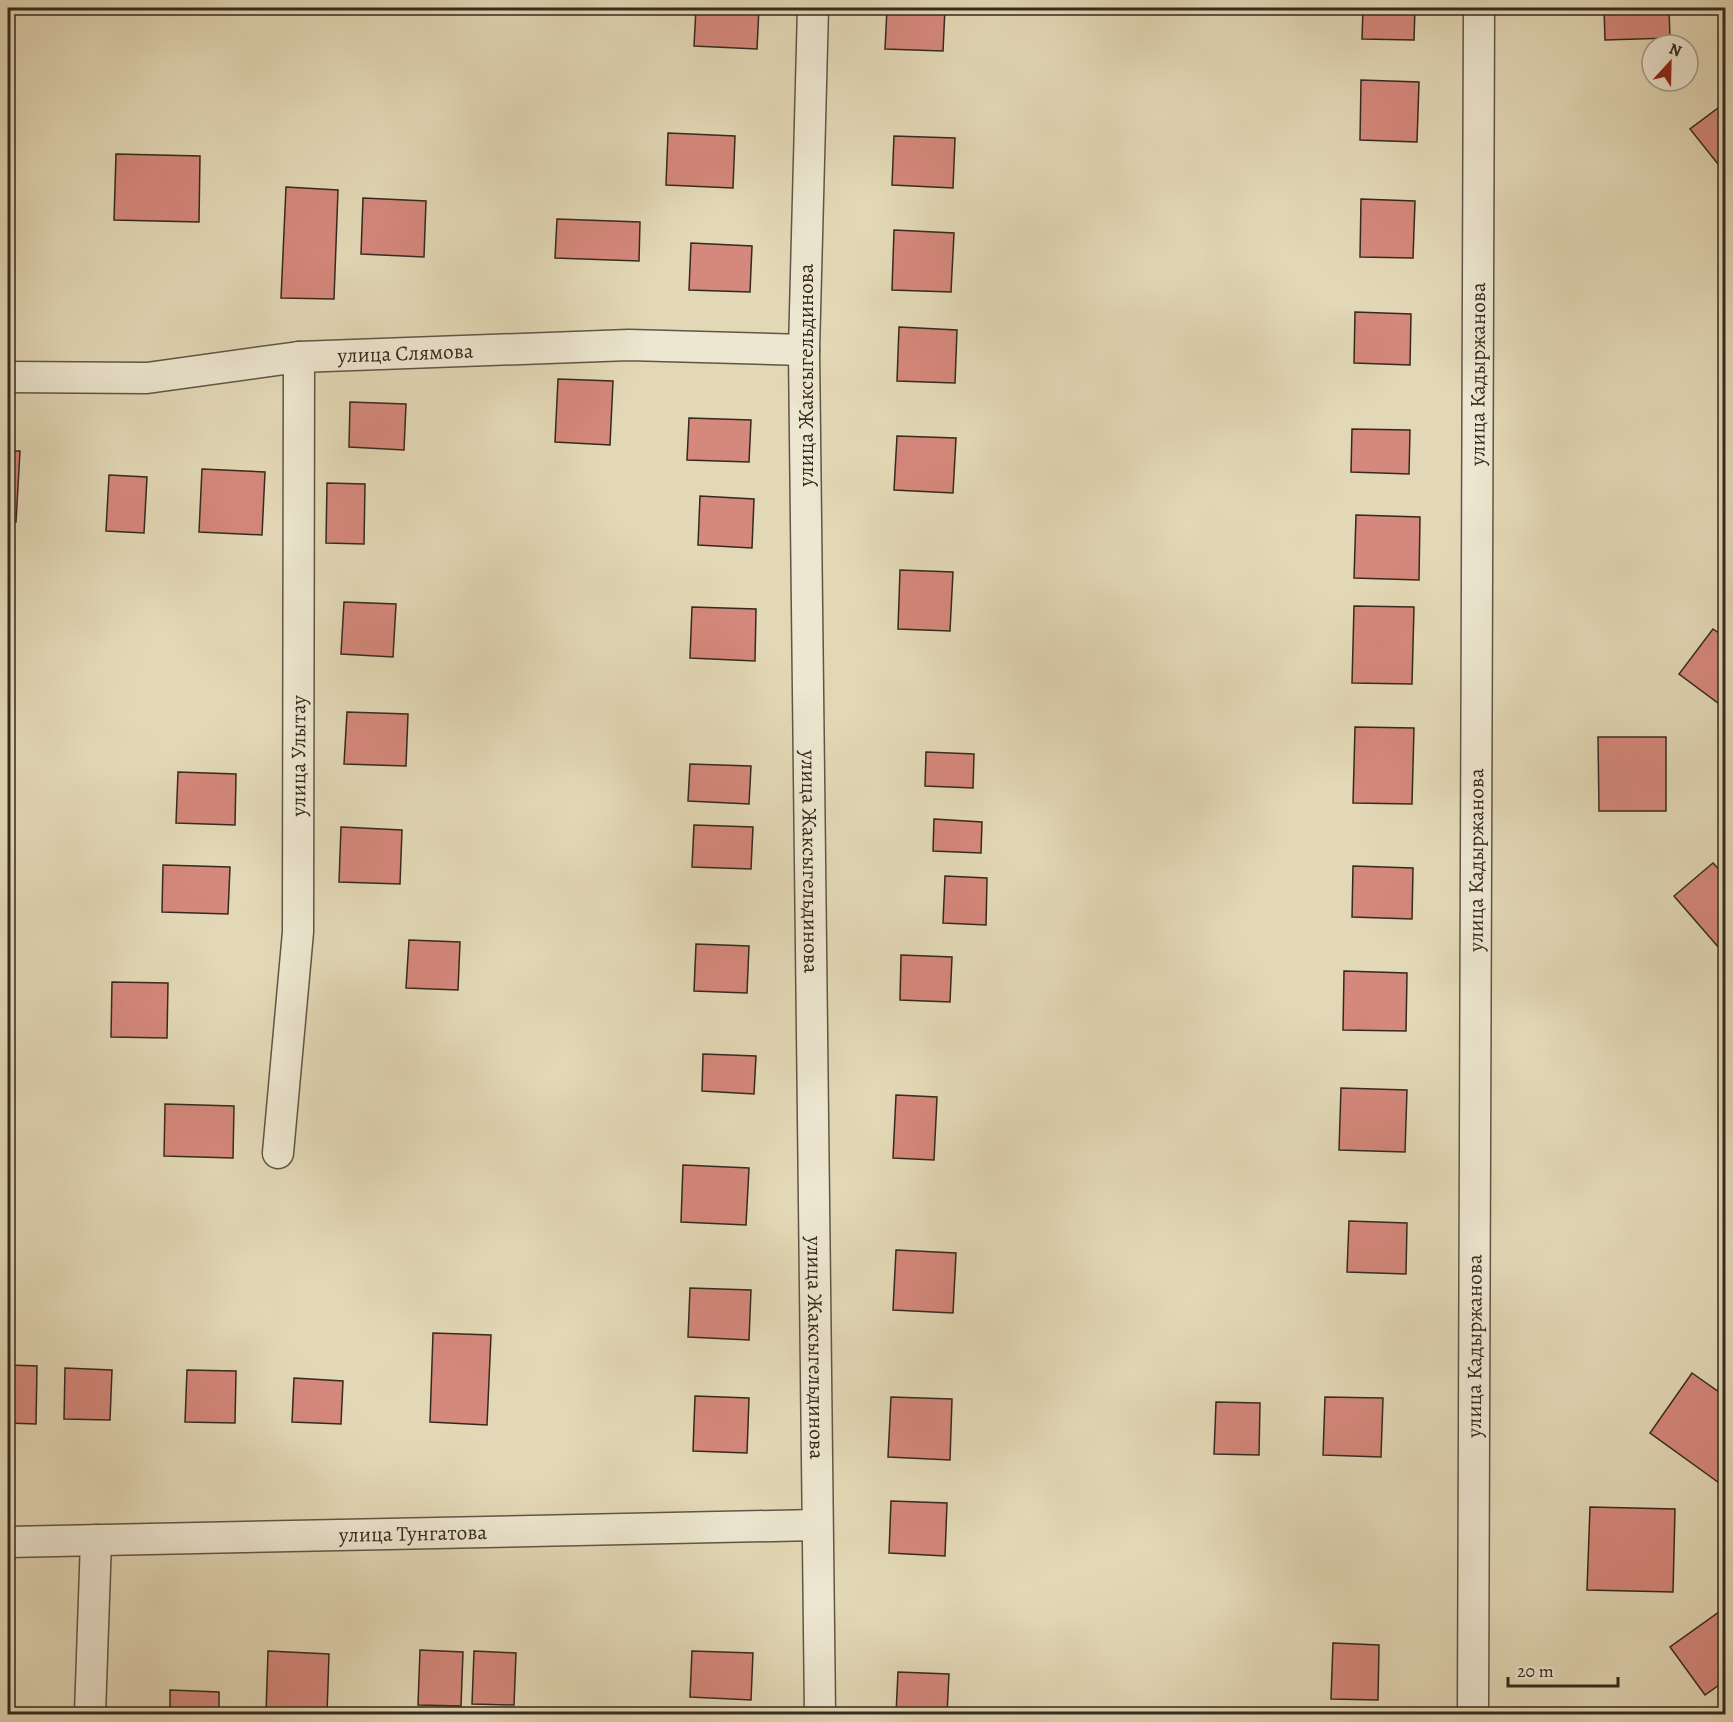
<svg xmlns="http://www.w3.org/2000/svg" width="1733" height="1722" viewBox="0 0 1733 1722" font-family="Alegreya,serif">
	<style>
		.building { fill: #d5887c; stroke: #352a1e; stroke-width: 1.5 }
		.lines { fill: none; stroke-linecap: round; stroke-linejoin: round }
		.minor-casing { stroke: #605644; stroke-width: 33 }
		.minor { stroke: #ede6d0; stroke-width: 30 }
		.labels { text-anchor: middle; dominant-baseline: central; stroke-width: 4.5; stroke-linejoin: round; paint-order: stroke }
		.street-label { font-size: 21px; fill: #352a1e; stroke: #ede6d0 }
	</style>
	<rect width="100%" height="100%" fill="#e3d8b6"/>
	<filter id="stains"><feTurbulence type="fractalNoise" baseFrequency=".00333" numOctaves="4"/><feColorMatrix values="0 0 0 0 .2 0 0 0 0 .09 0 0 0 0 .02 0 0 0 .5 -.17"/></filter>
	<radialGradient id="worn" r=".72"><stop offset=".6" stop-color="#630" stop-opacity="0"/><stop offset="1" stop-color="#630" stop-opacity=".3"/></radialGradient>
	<!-- building -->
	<path class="building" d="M696 8H759L757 49 694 46Z
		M887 8H945L943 51 885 49Z
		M1363 8H1415L1414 40 1362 39Z
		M1604 8H1669L1670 38 1605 40Z
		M1361 80 1419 82 1417 142 1360 140Z
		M1726 102V174L1690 129Z
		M668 133 735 136 733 188 666 185Z
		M894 136 955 138 953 188 892 185Z
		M116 154 200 156 199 222 114 220Z
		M286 187 338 190 334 299 281 298Z
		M363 198 426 201 424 257 361 254Z
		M1361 199 1415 201 1413 258 1360 257Z
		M557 219 640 222 639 261 555 258Z
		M894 230 954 233 951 292 892 290Z
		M691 243 752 246 750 292 689 290Z
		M1355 312 1411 314 1410 365 1354 363Z
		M899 327 957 330 955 383 897 381Z
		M558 379 613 381 610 445 555 442Z
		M350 402 406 404 404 450 349 447Z
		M689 418 751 420 749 462 687 460Z
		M1352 429 1410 430 1409 474 1351 472Z
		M897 436 956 438 953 493 894 490Z
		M8 451H20L16 522 8 521Z
		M202 469 265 472 262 535 199 532Z
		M109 475 147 477 144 533 106 531Z
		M327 483 365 484 364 544 326 543Z
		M700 496 754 499 752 548 698 545Z
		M1356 515 1420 517 1419 580 1354 578Z
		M900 570 953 572 950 631 898 629Z
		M344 602 396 604 393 657 341 654Z
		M1354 606 1414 607 1412 684 1352 683Z
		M692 607 756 609 755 661 690 658Z
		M1713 629 1726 638V709L1679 674Z
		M347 712 408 714 406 766 344 764Z
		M1355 727 1414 728 1412 804 1353 803Z
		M1598 737H1666V811H1599Z
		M926 752 974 754 973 788 925 786Z
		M690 764 751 766 749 804 688 801Z
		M178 772 236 774 235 825 176 823Z
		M934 819 982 822 981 853 933 851Z
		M694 825 753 827 751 869 692 867Z
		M341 827 402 830 400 884 339 882Z
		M1713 863 1726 877V956L1674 896Z
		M163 865 230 867 228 914 162 912Z
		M1353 866 1413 868 1412 919 1352 917Z
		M945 876 987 878 986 925 943 923Z
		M409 940 460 942 458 990 406 988Z
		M696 944 749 946 747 993 694 991Z
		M901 955 952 957 950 1002 900 1000Z
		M1344 971 1407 973 1406 1031 1343 1030Z
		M112 982 168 983 167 1038 111 1037Z
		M703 1054 756 1056 754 1094 702 1091Z
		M1341 1088 1407 1090 1405 1152 1339 1150Z
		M896 1095 937 1097 934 1160 893 1158Z
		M165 1104 234 1106 233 1158 164 1156Z
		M683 1165 749 1168 746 1225 681 1222Z
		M1349 1221 1407 1223 1406 1274 1347 1272Z
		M896 1250 956 1253 953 1313 893 1310Z
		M690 1288 751 1290 749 1340 688 1337Z
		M433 1333 491 1335 487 1425 430 1422Z
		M8 1365 37 1366 36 1424 8 1423Z
		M65 1368 112 1370 110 1420 64 1419Z
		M187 1370 236 1371 235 1423 185 1422Z
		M1692 1373 1726 1397V1479L1722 1485 1650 1433Z
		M294 1378 343 1381 341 1424 292 1422Z
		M695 1396 749 1398 747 1453 693 1451Z
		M891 1397 952 1399 950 1460 888 1457Z
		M1325 1397 1383 1398 1381 1457 1323 1455Z
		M1216 1402 1260 1403 1259 1455 1214 1454Z
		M891 1501 947 1503 945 1556 889 1553Z
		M1590 1507 1675 1509 1673 1592 1587 1590Z
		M1726 1607V1680L1705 1695 1670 1647Z
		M1333 1643 1379 1645 1378 1700 1331 1699Z
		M420 1650 463 1652 461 1706 418 1705Z
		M268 1651 329 1654 327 1714H266Z
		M474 1651 516 1653 514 1705 472 1704Z
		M692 1651 753 1653 751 1700 690 1697Z
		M898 1672 949 1674 947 1714H896Z
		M170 1690 219 1692V1714H170Z"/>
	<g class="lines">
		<!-- minor casing -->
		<g class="minor-casing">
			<g id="minor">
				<path id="s1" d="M813 8 804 350 820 1714"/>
				<path id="s2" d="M8 377 147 378 299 357 629 345 804 350"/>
				<path id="s3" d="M278 1153 298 932 299 357"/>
				<path id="s4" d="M8 1542 817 1525"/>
				<path d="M90 1714 96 1540"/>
				<path id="s5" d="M1473 1714 1479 8"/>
			</g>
		</g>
		<!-- minor -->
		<use href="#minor" class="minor"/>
	</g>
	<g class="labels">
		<!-- street labels -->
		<g class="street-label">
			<text stroke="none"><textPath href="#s2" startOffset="399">улица Слямова</textPath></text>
			<text transform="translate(806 375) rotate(-90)">улица Жаксыгельдинова</text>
			<text stroke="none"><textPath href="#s5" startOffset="1340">улица Кадыржанова</textPath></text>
			<text stroke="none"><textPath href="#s3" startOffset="398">улица Улытау</textPath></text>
			<text stroke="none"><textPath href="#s1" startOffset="854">улица Жаксыгельдинова</textPath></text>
			<text stroke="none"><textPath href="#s5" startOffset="854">улица Кадыржанова</textPath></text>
			<text stroke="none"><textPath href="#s1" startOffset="1340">улица Жаксыгельдинова</textPath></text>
			<text stroke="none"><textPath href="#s5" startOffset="368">улица Кадыржанова</textPath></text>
			<text stroke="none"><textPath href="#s4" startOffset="405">улица Тунгатова</textPath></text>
		</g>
	</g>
	<!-- margin -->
	<rect width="1733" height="1722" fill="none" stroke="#e3d8b6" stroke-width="30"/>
	<rect x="9" y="9" width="1715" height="1704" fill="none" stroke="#352a1e" stroke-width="3"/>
	<rect x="15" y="15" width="1703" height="1692" fill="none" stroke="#352a1e" stroke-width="1.5"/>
	<!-- north arrow -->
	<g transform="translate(1670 63) rotate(22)"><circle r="28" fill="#ede6d0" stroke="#a39b89" stroke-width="1.5"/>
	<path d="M0-4.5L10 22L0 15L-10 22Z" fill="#8f2418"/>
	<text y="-9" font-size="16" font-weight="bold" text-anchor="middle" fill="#352a1e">N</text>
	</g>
	<!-- scale -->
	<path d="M1508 1677v9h110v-9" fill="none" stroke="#352a1e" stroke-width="3"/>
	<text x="1517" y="1677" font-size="18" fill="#352a1e" stroke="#ede6d0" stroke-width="4.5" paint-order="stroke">20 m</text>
	<rect width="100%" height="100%" filter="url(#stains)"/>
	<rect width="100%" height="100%" fill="url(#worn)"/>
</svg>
